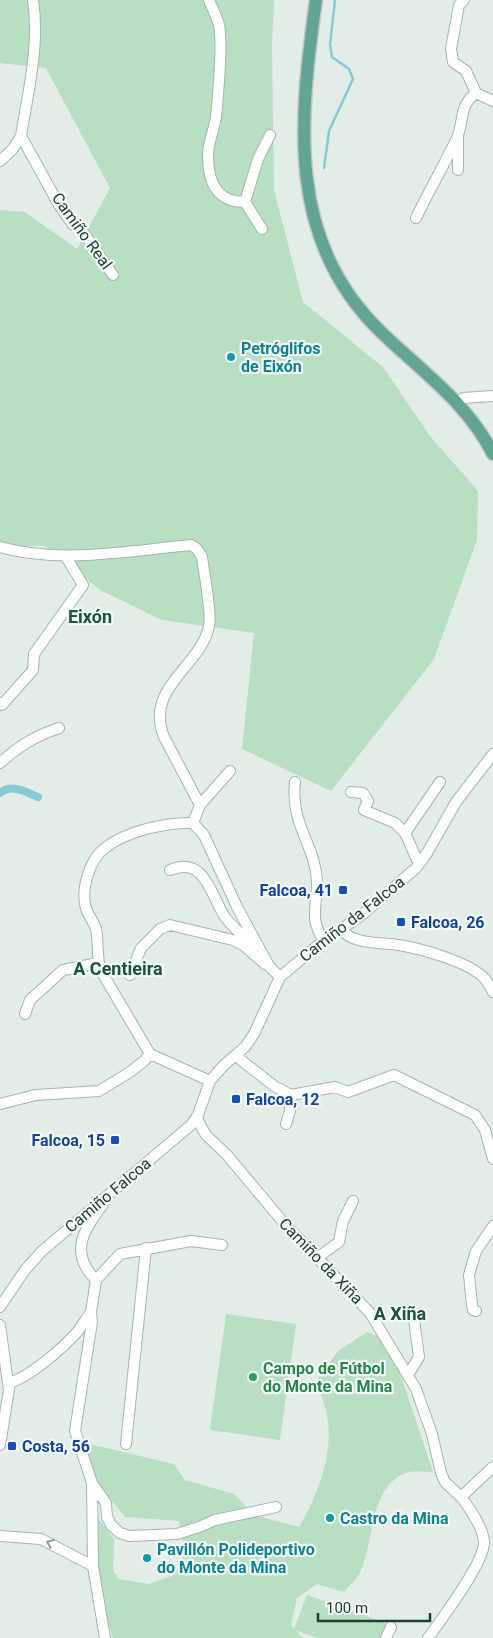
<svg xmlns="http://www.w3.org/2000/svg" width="493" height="1638" font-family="Roboto,sans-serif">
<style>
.green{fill:#b9dfc3}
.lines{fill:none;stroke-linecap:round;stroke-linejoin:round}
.stream{stroke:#86cad5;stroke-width:2.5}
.canal{stroke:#86cad5;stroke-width:8}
.minor-casing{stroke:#a4b5af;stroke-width:12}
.major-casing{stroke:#c1c9c7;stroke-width:15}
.minor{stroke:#fff;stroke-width:10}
.major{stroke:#63a594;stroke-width:12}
.oneway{stroke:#909f9a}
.culture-dot{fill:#0f9aa8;stroke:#f2f9f6;stroke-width:2}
.transit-dot{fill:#1a4fb4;stroke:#f2f9f6;stroke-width:2}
.leisure-dot{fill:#2e9e5b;stroke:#f2f9f6;stroke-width:2}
.labels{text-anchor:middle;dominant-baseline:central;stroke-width:4.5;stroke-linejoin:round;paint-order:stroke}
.street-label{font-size:16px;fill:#213f36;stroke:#f2f9f6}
.culture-label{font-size:16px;font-weight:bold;fill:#0d838f;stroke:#f2f9f6;text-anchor:start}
.transit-label{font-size:16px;font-weight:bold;fill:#164399;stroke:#f2f9f6;text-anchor:start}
.leisure-label{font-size:16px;font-weight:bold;fill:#27864d;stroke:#f2f9f6;text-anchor:start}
.neighbourhood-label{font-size:18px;font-weight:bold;fill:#1b5244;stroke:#f2f9f6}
</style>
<rect width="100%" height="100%" fill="#e2ede8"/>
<path class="green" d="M0 0H274L272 46 274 190 303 302 383 367 430 436 478 491 477 540 434 659 331 791 242 749 254 633 162 620 100 590 45 546H0V210L25 212 77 249 110 188 46 68 0 63Z
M226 1314 296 1324 280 1440 210 1430Z
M367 1332 382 1338 400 1373 433 1472C425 1472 410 1470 403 1474 368 1491 375 1544 359 1574 356 1580 349 1586 344 1592L317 1584 297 1598 291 1624 294 1629 307 1595 388 1624 383 1638H317L295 1630 303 1638H113L105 1612 97 1566 98 1518 114 1539 113 1571 119 1579 149 1584 174 1575 185 1552 179 1521 125 1517 98 1483 85 1443 174 1464 185 1480 234 1494 254 1515 299 1527C318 1495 334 1454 327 1415 325 1404 320 1392 316 1381L338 1351Z"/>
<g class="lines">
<path class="stream" d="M324 168 329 131 353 79 349 69 332 57 330 45 335 0"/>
<path class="canal" d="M0 793C12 783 25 792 38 797"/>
<g class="minor-casing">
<path id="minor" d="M209 0C212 8 217 17 219 25 223 45 218 96 216 117 214 130 208 143 208 155 208 181 216 202 245 202L258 159 270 135
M464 0 459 5 451 49 453 62 466 71 476 93
M21 136C28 92 40 45 33 0
M458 137V170
M0 161 12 150 21 136 59 205 73 225H78L113 275
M245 202 262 229
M416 218C429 191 444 165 457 138 464 122 459 105 476 93L493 101
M463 398 493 396
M0 547C62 564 127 551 191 545L197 549 202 557C204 574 212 611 209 626 201 667 144 687 164 737L200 805 193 823
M0 703 2 705 33 670 34 654 83 585 66 557
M0 763C19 746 35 736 59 728
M295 782C290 825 316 846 317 882 317 907 309 919 324 941
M351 792 363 793 368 801 364 810 395 823 405 833 419 864
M200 805 230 771
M405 833 440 782
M170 870C205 855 211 896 225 917 233 928 246 938 256 947
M341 929C352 945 382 942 399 945 422 949 465 961 482 976 487 980 490 986 493 992
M130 975 141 948 160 929 170 925 233 940 243 945 265 964
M25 1014 30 1000 63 970 98 963
M236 1056 274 1086 291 1095 335 1087 348 1092 394 1075 475 1115 485 1130 493 1159
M210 1081 150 1054 101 971C96 957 99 943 96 929 93 920 86 913 85 904 82 886 90 859 105 848 126 831 167 822 193 823L204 835 237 907 269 966 280 977
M0 1104 36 1095 99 1091 130 1072 144 1061 150 1054
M197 1119 206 1135 227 1155 283 1222 370 1313 416 1389 432 1434 441 1473 445 1482 461 1497
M286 1124 290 1111 291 1095
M317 1258 339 1242 343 1221 353 1201
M96 1280C68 1252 84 1230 104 1203
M0 1307 25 1270 42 1251 191 1125 198 1115 210 1081 223 1066 245 1047 254 1034 280 977 317 946 363 914 416 868 427 853 456 802 493 754
M476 1311 473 1310 472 1305 469 1275 476 1251 493 1226
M0 1325 9 1390 0 1445
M408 1375 419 1357 413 1312
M9 1383C30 1377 63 1348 78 1331 83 1325 86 1318 91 1312
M126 1444 146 1248
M92 1483 106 1503 107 1517 111 1525 120 1533 129 1536 177 1534 199 1527 215 1520 276 1507
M0 1536 41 1539 93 1566
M105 1638 93 1566 92 1483 75 1431 92 1322 91 1312 96 1280 120 1254 191 1241 222 1245
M386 1638 391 1627
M428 1638C441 1620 485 1562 484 1542 483 1527 470 1509 461 1497L493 1467"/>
</g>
<g class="major-casing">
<path id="major" d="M316 0C299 122 286 242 383 334 423 372 468 404 493 454"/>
</g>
<use href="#minor" class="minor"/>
<use href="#major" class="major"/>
</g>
<defs><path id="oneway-chevron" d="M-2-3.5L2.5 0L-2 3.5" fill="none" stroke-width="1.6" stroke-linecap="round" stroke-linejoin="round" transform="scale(1.25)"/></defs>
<use class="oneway" href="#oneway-chevron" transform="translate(50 1543) rotate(-156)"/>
<g class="culture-dot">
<circle cx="231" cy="357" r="5"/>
<circle cx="330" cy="1518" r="5"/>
<circle cx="147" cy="1558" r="5"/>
</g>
<g class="transit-dot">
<rect x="338" y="885" width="10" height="10" rx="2.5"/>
<rect x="396" y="917" width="10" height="10" rx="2.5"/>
<rect x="231" y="1094" width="10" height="10" rx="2.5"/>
<rect x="110" y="1135" width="10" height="10" rx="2.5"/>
<rect x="7" y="1441" width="10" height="10" rx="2.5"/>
</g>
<circle class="leisure-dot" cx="253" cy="1377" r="5"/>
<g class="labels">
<g class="street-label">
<text transform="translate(82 231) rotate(54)">Camiño Real</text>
<text transform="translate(352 919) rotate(-38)">Camiño da Falcoa</text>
<text transform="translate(108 1195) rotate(-40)">Camiño Falcoa</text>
<text transform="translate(321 1261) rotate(46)">Camiño da Xiña</text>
</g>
<g class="culture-label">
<text x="241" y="348">Petróglifos<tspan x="241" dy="18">de Eixón</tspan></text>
<text x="340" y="1518">Castro da Mina</text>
<text x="157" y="1549">Pavillón Polideportivo<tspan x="157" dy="18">do Monte da Mina</tspan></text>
</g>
<g class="transit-label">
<text x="333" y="890" text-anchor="end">Falcoa, 41</text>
<text x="411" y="922">Falcoa, 26</text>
<text x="246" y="1099">Falcoa, 12</text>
<text x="105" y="1140" text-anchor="end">Falcoa, 15</text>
<text x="22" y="1446">Costa, 56</text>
</g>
<g class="leisure-label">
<text x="263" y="1368">Campo de Fútbol<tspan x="263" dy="18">do Monte da Mina</tspan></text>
</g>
<g class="neighbourhood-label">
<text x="90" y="616">Eixón</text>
<text x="118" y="968">A Centieira</text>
<text x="400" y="1313">A Xiña</text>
</g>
</g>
<path d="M318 1613v8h112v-8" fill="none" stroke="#213f36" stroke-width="2.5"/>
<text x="326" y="1613" font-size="15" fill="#213f36" stroke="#f2f9f6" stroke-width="4" paint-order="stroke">100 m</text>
</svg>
